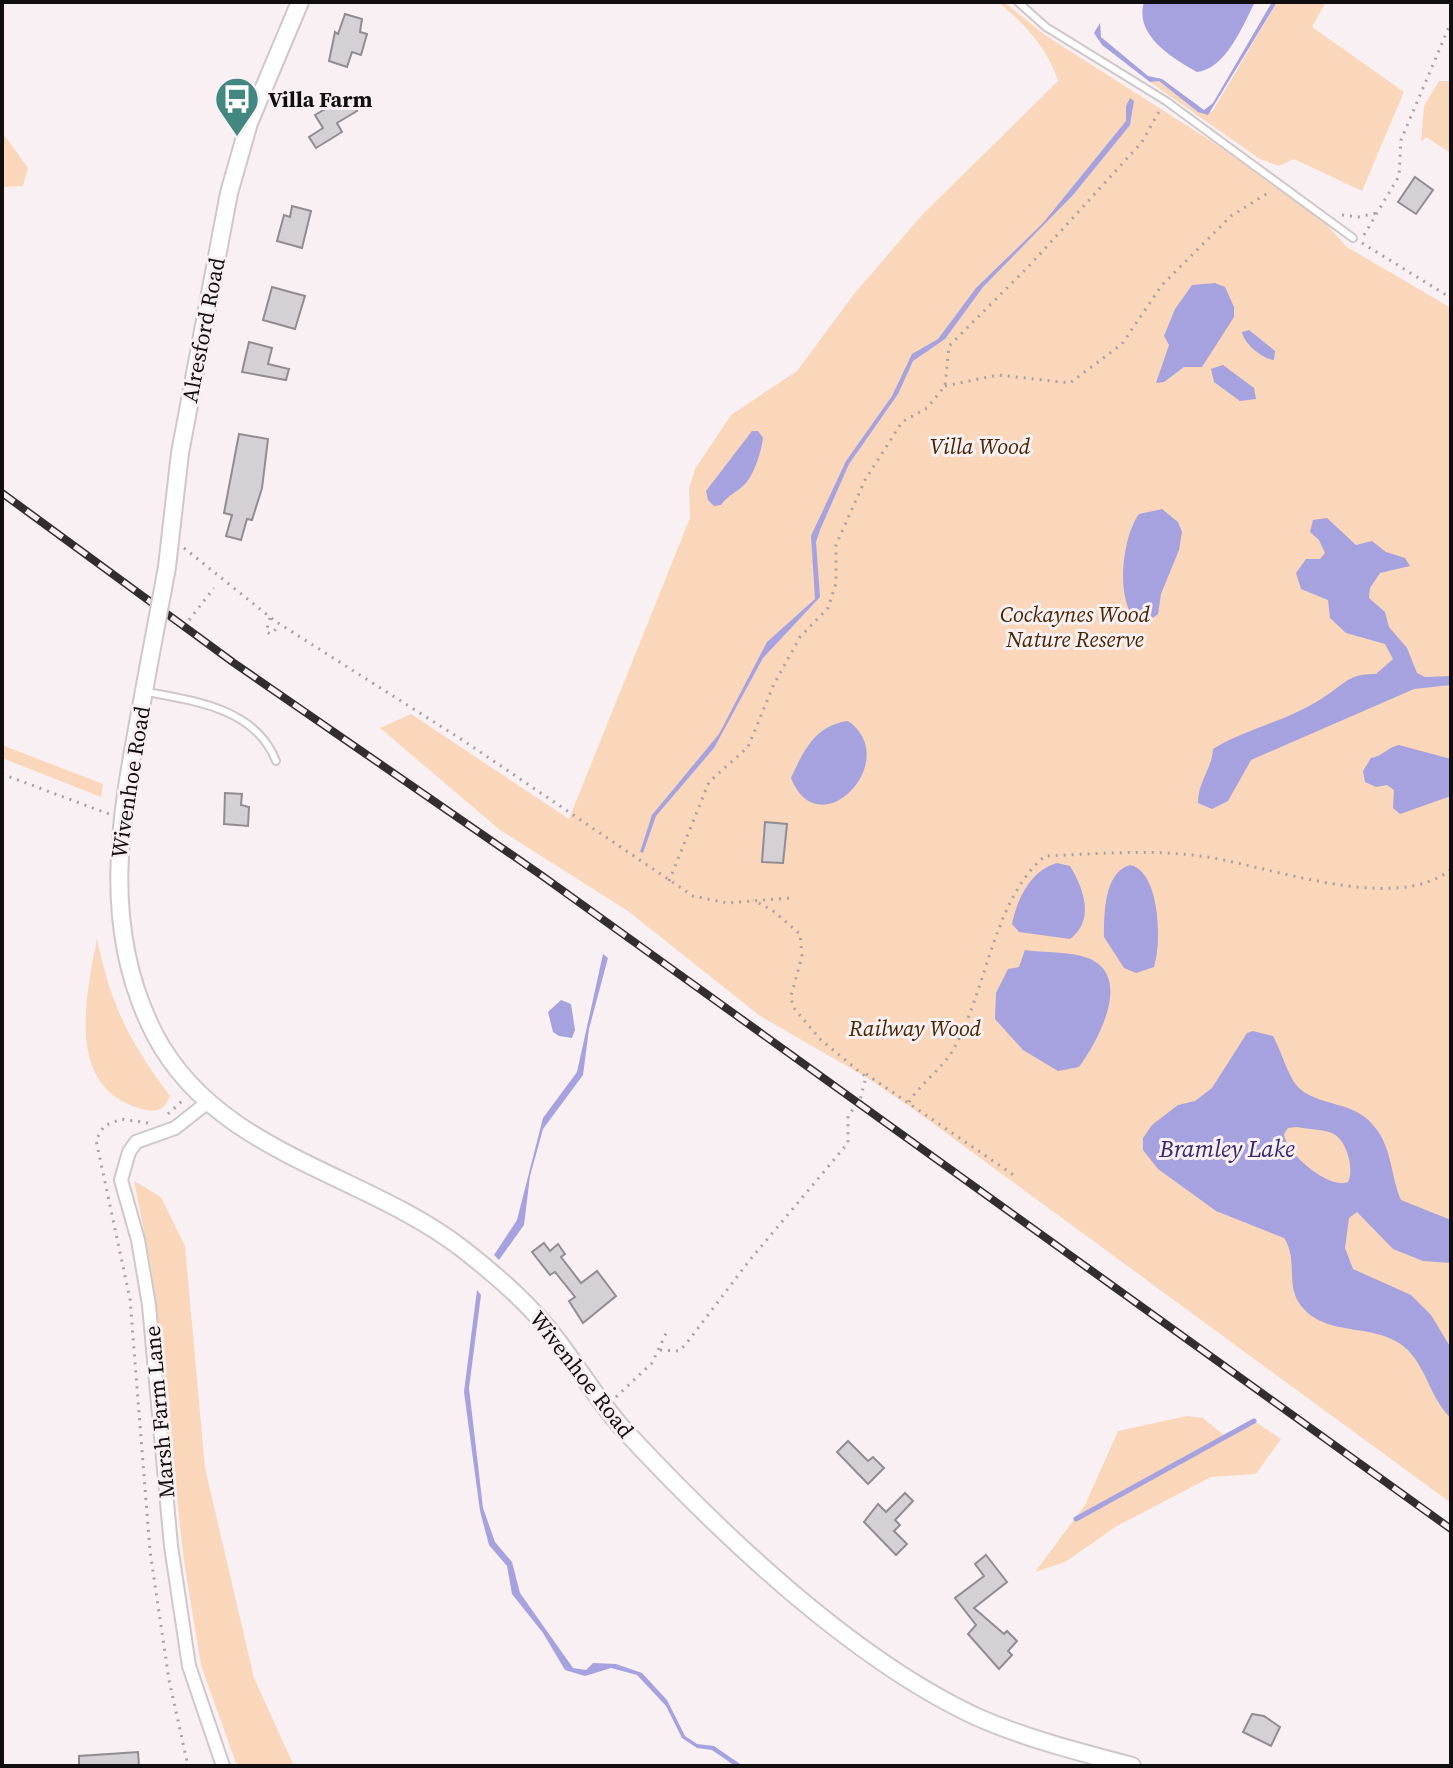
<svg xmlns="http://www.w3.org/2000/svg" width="1453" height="1768" font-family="'Source Serif 4',serif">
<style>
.green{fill:#fad7ba}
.water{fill:#a5a2df;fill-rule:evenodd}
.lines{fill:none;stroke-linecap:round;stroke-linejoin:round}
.stream{stroke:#a5a2df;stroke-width:5}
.building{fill:#d5d0d6;stroke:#918c92;stroke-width:2}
.service-casing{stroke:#cfc7ca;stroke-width:10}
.minor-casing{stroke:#cfc7ca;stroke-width:16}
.tertiary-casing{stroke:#cfc7ca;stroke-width:20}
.path{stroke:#a9a2a4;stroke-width:3;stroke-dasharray:2 6;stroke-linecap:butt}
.service{stroke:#fff;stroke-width:6}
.minor{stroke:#fff;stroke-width:12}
.tertiary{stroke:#fff;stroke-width:16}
.rail-casing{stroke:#322e2f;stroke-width:8}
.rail{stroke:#f9f0f3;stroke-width:5;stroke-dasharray:15;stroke-linecap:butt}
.tertiary-bridge-casing{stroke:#cfc7ca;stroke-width:20;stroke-linecap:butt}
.tertiary-bridge{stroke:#fff;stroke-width:16}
.labels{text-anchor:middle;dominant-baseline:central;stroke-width:6;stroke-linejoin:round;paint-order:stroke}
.poi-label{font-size:22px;font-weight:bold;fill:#110e0f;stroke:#f9f0f3;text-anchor:start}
.street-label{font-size:22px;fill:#110e0f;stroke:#f9f0f3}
.park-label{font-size:22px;font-style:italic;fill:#482600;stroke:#f9f0f3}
.water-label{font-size:24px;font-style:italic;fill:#362970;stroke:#f9f0f3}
</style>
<rect width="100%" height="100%" fill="#f9f0f3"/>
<path class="green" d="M998 2H1004L1045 35 1222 148 1323 221 1347 247 1451 308V1503L909 1106 866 1077 760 1016 628 911 500 830 380 728 411 714 569 819 690 518 689 488 695 469 731 415 797 371 854 294 922 215 1058 81C1047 47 1025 24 998 2Z
M1277 2H1326L1312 27 1404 92 1362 191 1294 159 1279 166 1260 159 1150 82 1159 81 1198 112H1212Z
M1439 81H1451V153L1426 137 1421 142 1424 106Z
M2 132 28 168 23 186 2 187Z
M2 745 103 784 101 797 2 758Z
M97 938C110 1004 130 1043 170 1096 165 1110 156 1113 142 1109 64 1088 86 998 97 938Z
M134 1181 161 1197 185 1246 205 1468 254 1678 294 1766H237L201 1665 184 1561 151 1266Z
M1187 1416 1203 1418 1226 1437 1254 1421 1281 1439 1256 1474 1211 1477 1117 1526 1065 1562 1035 1572 1085 1505 1118 1431Z"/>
<path class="water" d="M1144 2H1255C1243 25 1226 69 1197 72 1172 58 1134 35 1144 2Z
M1272 2H1277L1208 115 1198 112 1159 81 1150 82 1102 45 1094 33 1100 23 1101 37 1148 76 1162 79 1204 110 1213 103Z
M1130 98 1134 101 1130 125 1073 195 983 287 945 339 913 361 898 394 849 464 820 530 816 542 820 597 763 658 714 748 656 816 643 853 640 852 652 815 719 734 767 642 815 599 811 536 846 461 892 396 912 354 938 339 976 288 1043 223 1126 121V106Z
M1215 283 1225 287 1234 307V317L1202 367H1184L1164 382 1156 383 1169 345 1164 336 1175 309 1192 285Z
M1249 330 1275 351 1274 360C1263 359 1244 344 1242 332Z
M1223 365 1254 388 1256 399 1240 401 1214 382 1211 369Z
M752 431H758L763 438C761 452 755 472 746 483 738 492 729 494 721 505L714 506 708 500 706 491Z
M1162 509 1178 522 1182 532 1179 550 1161 594 1158 614 1146 623H1139C1114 604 1122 537 1139 514Z
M1327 518 1356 545 1372 541 1386 552 1405 558 1410 566 1380 573 1370 588 1369 598 1385 612 1389 627 1407 648 1417 673 1425 677 1451 676V685L1414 689 1251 760 1228 801 1212 809 1198 803C1198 781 1212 769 1213 749 1248 728 1287 721 1321 699 1344 685 1348 673 1376 674L1393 659 1385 644 1346 633 1330 618 1328 600 1301 589 1296 573 1306 559H1320L1325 553 1319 540 1310 532 1313 520Z
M848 721C904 760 819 849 791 778 803 752 815 725 848 721Z
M1399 745 1451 759V796L1400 814 1393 808 1394 790 1387 785 1376 787 1365 782 1363 771 1371 758C1383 756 1388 747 1399 745Z
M1057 863 1070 866C1084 889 1095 920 1070 939L1019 932 1012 924C1017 899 1031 870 1057 863Z
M1130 865C1160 871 1162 942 1154 967L1136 973 1124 968 1104 937C1104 914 1104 872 1130 865Z
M1025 950C1044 953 1069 951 1088 958 1134 976 1098 1041 1079 1067L1058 1071 1023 1050 995 1019 996 993 1008 969 1019 967Z
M603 954 608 958 589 1029 583 1075 543 1129 530 1176 524 1225 499 1260 494 1255 517 1220 543 1118 577 1072Z
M561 1000 571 1004 575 1030 572 1038 559 1036 553 1032 548 1012Z
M1253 1031 1273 1036C1281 1050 1287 1074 1297 1086 1319 1109 1355 1098 1377 1130 1392 1150 1391 1177 1401 1200L1451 1220V1263L1423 1261 1393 1249 1357 1212 1349 1218 1345 1248 1353 1269 1411 1295 1431 1315 1451 1348V1418C1428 1397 1426 1360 1399 1343 1368 1323 1322 1337 1299 1303 1286 1283 1298 1259 1284 1238L1216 1211 1158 1169 1143 1150V1138L1152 1125 1178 1105 1195 1101 1212 1088 1247 1033ZM1297 1127C1307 1129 1319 1129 1329 1132 1346 1136 1355 1168 1348 1182 1330 1190 1286 1154 1284 1134L1288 1128Z
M477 1290 481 1295 469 1388 483 1508 495 1542 512 1562 520 1593 573 1668 586 1670 593 1663 616 1664 642 1673 667 1700 685 1736 697 1744 714 1746 743 1766H735L712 1750 697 1748 682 1738 666 1706 637 1675 611 1668 585 1676 565 1670 543 1633 512 1594 507 1566 489 1545 480 1511 464 1392Z"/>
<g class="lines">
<path class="stream" d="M1076 1519 1254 1421"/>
</g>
<path class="building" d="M345 14 362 19 360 32 367 34 361 55 352 52 347 67 329 61 335 32 338 34Z
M347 96 357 111 337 123 342 132 316 148 309 137 323 128 315 115Z
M1415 177 1433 190 1416 214 1398 202Z
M292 206 311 211 302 248 277 241 284 215 290 217Z
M272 287 305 296 295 329 263 320Z
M249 342 272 348 268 364 289 369 286 380 242 372Z
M239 434 268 439 262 488 252 520 247 519 241 540 226 536 232 515 224 513Z
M225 793 242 794 241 805 249 807 248 826 224 824Z
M765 822 787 824 783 863 762 862Z
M544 1243 550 1251 558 1244 565 1254 561 1257 581 1283 597 1271 616 1296 583 1323 569 1301 575 1297 555 1272 550 1275 532 1252Z
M848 1441 868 1461 873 1457 884 1468 868 1484 837 1452Z
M905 1493 913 1501 895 1520 900 1525 894 1531 907 1544 896 1555 864 1522 878 1504 886 1512Z
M986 1555 1007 1582 974 1608 1004 1634 1007 1631 1017 1641 1008 1651 1012 1655 999 1669 968 1634 976 1625 955 1598 984 1576 975 1564Z
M1252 1714 1264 1716 1280 1727 1271 1746 1243 1732Z
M138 1752 139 1766H79V1756Z"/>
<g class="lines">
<g class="service-casing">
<path id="service" d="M1018 2 1046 27 1166 101 1353 238
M147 692C196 701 256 709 276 761"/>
</g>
<g class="minor-casing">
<path id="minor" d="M208 1102 175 1128 136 1142 129 1152 121 1180 138 1240 149 1305 171 1546 189 1666 223 1766"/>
</g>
<g class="tertiary-casing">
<path id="tertiary" d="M167 567 180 453 229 193 249 123 300 2
M148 669C126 793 93 915 155 1035 218 1155 364 1172 464 1250 498 1277 531 1305 557 1340 580 1370 600 1404 625 1431 719 1532 852 1659 977 1717 1027 1739 1080 1752 1132 1766"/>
</g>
<path class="path" d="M1342 215 1358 217 1377 213
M1364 235 1399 176 1401 140 1451 22
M1362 243 1451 298
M945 386 998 375 1070 383 1122 344 1162 285 1231 216 1271 191
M184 548 275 621 464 741 693 896 727 903 789 898
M270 618 266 631 270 634 280 626
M189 620 214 588
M2 774 109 814
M669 881 709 782 748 747 774 684 800 637 828 608 836 583V545L865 480 902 422 927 408 945 386 949 346 1029 266 1142 142 1161 108
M866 1074 1015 1176
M909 1102C921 1083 942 1069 953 1050 987 991 993 899 1045 856 1096 854 1149 849 1200 856 1265 864 1395 916 1451 869
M168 1114 183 1100
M148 1123 121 1119 104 1126 96 1140 130 1299 150 1551 169 1680 188 1766
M660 1350 679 1351 686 1344 749 1261 848 1143V1116L860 1100 866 1077 821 1040 793 1007 791 996 802 956 800 934 772 910 753 900
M616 1397 652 1363 668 1329"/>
<use href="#service" class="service"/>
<use href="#minor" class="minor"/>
<use href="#tertiary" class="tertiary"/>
<g class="rail-casing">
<path id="rail" d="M2 493 234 663 541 875 1451 1529"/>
</g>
<use href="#rail" class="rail"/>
<g class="tertiary-bridge-casing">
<path id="tertiary-bridge" d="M148 669 167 567"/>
</g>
<use href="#tertiary-bridge" class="tertiary-bridge"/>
</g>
<defs>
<g id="bus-pin" transform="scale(2.3)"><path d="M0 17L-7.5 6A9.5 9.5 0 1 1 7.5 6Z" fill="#438880" stroke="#f9f0f3"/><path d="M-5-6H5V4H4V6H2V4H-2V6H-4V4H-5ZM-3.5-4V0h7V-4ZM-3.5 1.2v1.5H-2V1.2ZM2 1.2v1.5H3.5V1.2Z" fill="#fff"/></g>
</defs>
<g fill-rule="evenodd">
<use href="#bus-pin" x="237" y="99"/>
</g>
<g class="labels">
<g class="poi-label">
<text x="268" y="99">Villa Farm</text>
</g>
<g class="street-label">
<text transform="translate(203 330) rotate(-79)">Alresford Road</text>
<text transform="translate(130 782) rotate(-81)">Wivenhoe Road</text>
<text transform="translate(582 1374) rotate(52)">Wivenhoe Road</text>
<text transform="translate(159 1412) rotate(-95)">Marsh Farm Lane</text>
</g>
<g class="park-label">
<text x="980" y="446">Villa Wood</text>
<text x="1075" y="614">Cockaynes Wood<tspan x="1075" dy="25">Nature Reserve</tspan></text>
<text x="915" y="1028">Railway Wood</text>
</g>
<g class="water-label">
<text x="1227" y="1148">Bramley Lake</text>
</g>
</g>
<rect width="1453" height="1768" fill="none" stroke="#110e0f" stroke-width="8"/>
</svg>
